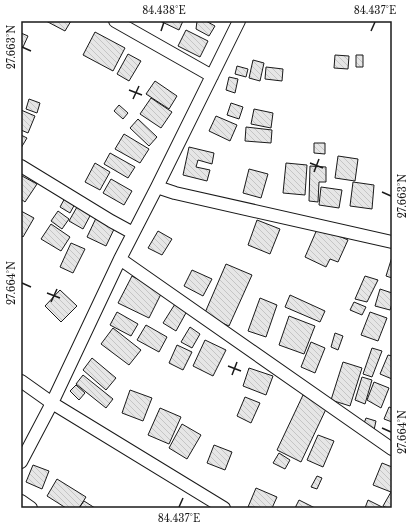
<svg xmlns="http://www.w3.org/2000/svg" width="413" height="529" font-family="'Libre Baskerville',serif">
<style>
.building{fill:url(#building-back-hatch);stroke:#1a1a1a}
.lines{fill:none;stroke-linecap:round;stroke-linejoin:round}
.minor-casing{stroke:#1a1a1a;stroke-width:14}
.minor{stroke:#fff;stroke-width:12}
.ticks{fill:none;stroke:#1a1a1a;stroke-width:1.5}
.neatline{fill:none;stroke:#1a1a1a;stroke-width:1.5}
.ticks-label{font-size:10px;text-anchor:middle;fill:#1a1a1a}
</style>
<defs>
<pattern id="building-back-hatch" width="6" height="6" patternUnits="userSpaceOnUse"><rect width="6" height="6" fill="#e6e6e6"/><path d="M-1 5l2 2M0 0l6 6M5-1l2 2" fill="none" stroke="#c5c5c5"/></pattern>
</defs>
<rect width="100%" height="100%" fill="#fff"/>
<path class="building" d="M46 21H71L65 31Z
M160 21H183L179 30Z
M197 21H206L215 26 209 36 196 29Z
M186 30 208 41 200 57 178 46Z
M95 32 125 48 113 71 83 55Z
M21 33 28 36 23 47 21 46Z
M128 54 141 61 129 81 117 74Z
M335 55 349 56 348 69 334 68Z
M356 55H363V67H356Z
M253 60 264 63 260 81 249 78Z
M237 66 248 69 246 77 235 74Z
M266 67 283 69 282 81 265 79Z
M229 77 238 79 235 93 226 90Z
M155 81 177 96 169 109 146 94Z
M151 98 172 112 161 128 140 114Z
M29 99 40 103 37 113 26 109Z
M231 103 243 107 239 119 227 115Z
M119 105 128 113 123 119 114 111Z
M254 109 273 113 271 128 251 124Z
M21 110 35 116 28 133 21 130Z
M216 116 237 125 230 141 209 131Z
M138 119 157 137 149 146 130 128Z
M246 127 272 130 271 143 245 141Z
M124 134 149 149 140 163 115 149Z
M21 135 27 138 21 148Z
M314 143H325V154L314 153Z
M189 147 214 153 212 164 198 160 196 167 210 170 207 181 183 175Z
M110 153 135 167 128 178 104 164Z
M338 156 358 159 355 181 335 178Z
M95 163 110 172 100 190 85 182Z
M286 163 307 165 305 195 283 193Z
M310 166 326 167V182H319L318 202 309 201Z
M249 169 268 174 261 198 243 193Z
M22 176 37 184 25 202 21 199V178Z
M111 179 132 191 124 205 103 193Z
M353 182 374 185 372 209 350 206Z
M321 187 342 190 339 208 319 205Z
M66 196 76 202 70 213 60 207Z
M77 207 91 214 83 229 69 221Z
M21 211 34 218 23 237 21 235Z
M58 211 69 219 62 229 51 221Z
M97 216 116 225 106 246 87 237Z
M257 220 280 229 270 254 248 245Z
M51 224 70 237 61 251 41 239Z
M318 227 348 240 338 262 330 259 326 267 305 257Z
M158 231 172 239 162 255 148 248Z
M71 243 85 249 73 273 60 267Z
M392 257V278L386 276Z
M226 264 252 275 229 326 204 315Z
M192 270 212 279 203 296 184 286Z
M132 276 162 292 149 318 118 303Z
M365 276 378 280 367 302 355 299Z
M380 289 392 293V304L390 310 375 306Z
M60 290 77 306 61 322 45 306Z
M290 295 325 311 320 322 285 307Z
M260 298 277 305 266 337 248 331Z
M354 302 366 307 362 315 350 310Z
M175 304 187 311 176 331 163 323Z
M117 312 138 324 131 336 110 325Z
M370 312 387 318 378 341 361 335Z
M289 316 315 326 304 354 279 345Z
M146 325 167 337 159 352 137 340Z
M190 327 200 334 192 348 181 342Z
M113 328 141 350 129 365 101 344Z
M335 333 343 336 338 350 331 347Z
M205 340 226 350 213 376 193 366Z
M311 342 325 348 315 373 301 367Z
M177 345 192 352 183 370 169 363Z
M372 348 382 351 372 377 363 374Z
M388 355 392 356V379L380 374Z
M92 358 116 378 106 390 83 370Z
M343 362 362 368 350 406 331 400Z
M249 368 273 376 266 395 243 386Z
M83 375 113 399 106 408 76 384Z
M362 377 372 380 365 404 355 400Z
M374 382 389 388 381 408 367 400Z
M76 385 85 393 79 400 70 391Z
M130 390 152 398 143 421 122 413Z
M303 395 327 407 301 462 277 450Z
M245 397 260 403 251 423 237 416Z
M389 407 392 408V422L384 419Z
M160 408 181 417 169 444 148 435Z
M366 418 376 421 374 430 363 426Z
M182 424 201 435 187 459 169 448Z
M318 435 334 441 323 467 307 460Z
M214 445 232 452 225 470 207 463Z
M279 453 290 460 285 469 273 463Z
M382 463 392 467V489L391 492 373 485Z
M33 465 49 471 42 489 26 482Z
M317 476 322 478 317 489 311 487Z
M57 479 86 497 79 508H66L47 496Z
M256 488 277 497 272 508 248 507Z
M391 492 392 493V507L391 508H387L383 506Z
M299 500 315 508H295Z
M368 500 384 508H365Z
M84 501 95 508H79Z"/>
<g class="lines">
<g class="minor-casing">
<path id="minor" d="M115 21 212 76
M21 166 111 221 133 233
M157 187 175 193 392 242
M120 259 392 449
M21 381 52 403 224 508
M21 462 52 403 120 259 157 187 239 21
M21 501 31 508"/>
</g>
<use href="#minor" class="minor"/>
</g>
<path class="ticks" d="M161 31 164 22M371 31 375 22M22 47 31 51M129 90 142 95M133 99 139 86M310 163 323 168M314 172 319 159M382 192 391 196M22 283 31 287M47 293 60 298M51 302 57 289M228 366 241 371M232 375 237 362M382 428 391 432M179 507 183 498"/>
<rect width="413" height="529" fill="none" stroke="#ffffff" stroke-width="44"/>
<rect x="22" y="22" width="369" height="485" class="neatline"/>
<g class="ticks-label">
<text x="164" y="14">84.438°E</text>
<text x="375" y="14">84.437°E</text>
<text transform="translate(11 47) rotate(-90)" y="4">27.663°N</text>
<text transform="translate(402 196) rotate(-90)" y="4">27.663°N</text>
<text transform="translate(11 283) rotate(-90)" y="4">27.664°N</text>
<text transform="translate(402 432) rotate(-90)" y="4">27.664°N</text>
<text x="179" y="522">84.437°E</text>
</g>
</svg>
